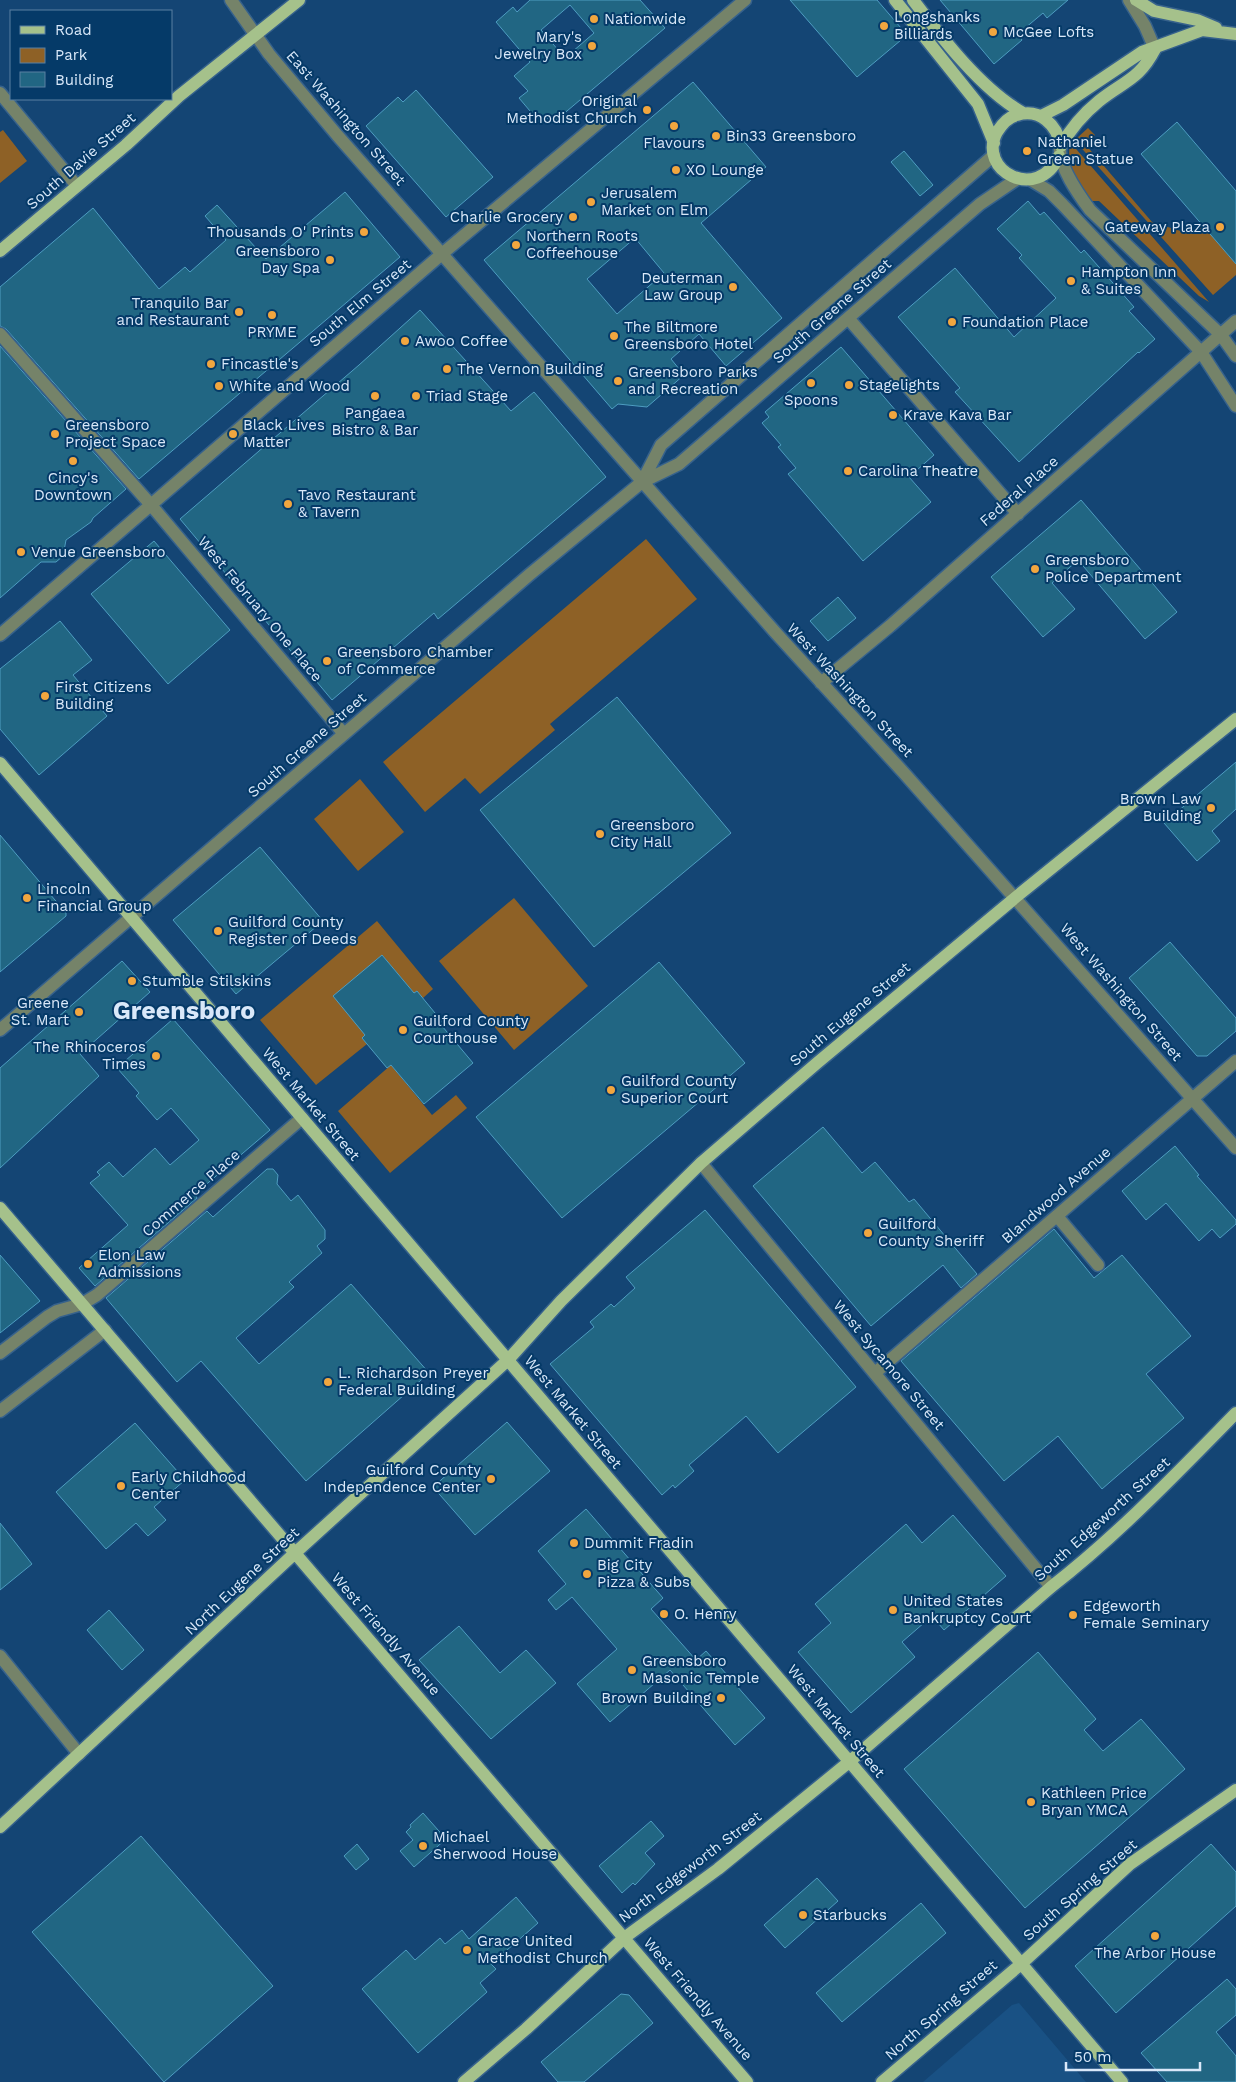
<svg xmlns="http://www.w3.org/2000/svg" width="1236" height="2082" font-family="'Work Sans',sans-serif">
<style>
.built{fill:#195184}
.green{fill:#8e6126}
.building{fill:#216683;stroke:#4e9dc1;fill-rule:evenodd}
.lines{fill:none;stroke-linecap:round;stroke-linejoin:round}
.minor-casing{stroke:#37628c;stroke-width:15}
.major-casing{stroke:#37628c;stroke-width:15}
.minor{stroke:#758369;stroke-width:12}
.major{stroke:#a5c18b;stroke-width:12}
.poi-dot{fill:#f1a63f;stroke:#053a68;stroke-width:2}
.labels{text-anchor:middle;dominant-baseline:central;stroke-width:4;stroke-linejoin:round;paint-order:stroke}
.poi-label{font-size:15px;fill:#d9e8f9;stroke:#053a68;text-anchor:start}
.street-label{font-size:15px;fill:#d9e8f9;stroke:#053a68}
.town-label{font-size:25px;font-weight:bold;fill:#d9e8f9;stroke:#053a68}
</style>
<rect width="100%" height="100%" fill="#144574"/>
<path class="built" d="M1019 2003 1086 2082H923L1012 2005Z"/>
<path class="green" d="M1088 128 1095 135 1085 144 1152 222 1190 234 1202 224 1236 264V275L1213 295 1076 142 1077 138Z
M3 130 27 161 0 183V132Z
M1070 142 1209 302 1199 296 1099 201H1090C1077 178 1066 169 1070 142Z
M646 539 697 599 550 724 555 730 480 794 465 778 425 812 383 762Z
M360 779 404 832 358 871 314 819Z
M514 898 588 986 514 1050 439 961Z
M377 921 433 989 423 998 414 993 382 955 365 1035 362 1038 367 1044 316 1085 260 1020Z
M391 1065 432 1115 456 1095 467 1108 390 1173 338 1111Z"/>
<path class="building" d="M530 0H640L665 28 554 122 549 117 541 124 519 98 528 91 514 76 530 62 496 22 513 7 517 12ZM570 5 594 33 565 58 541 30Z
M790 0H877L907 35 857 77Z
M940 0H1068L1047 18 1043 13 1018 34 1022 40 994 64Z
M693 82 766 167 701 223 782 318 726 366 699 334 671 359 684 375 647 407 618 404 612 409 484 260ZM635 238 664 273 617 314 587 279Z
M416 90 493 177 446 217 366 126 398 97 403 102Z
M1177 122 1236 191V264L1141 154Z
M904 151 933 185 920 196 891 162Z
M345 192 400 257 139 479 6 329 0 326V287L93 208 159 289 185 267 190 272 226 240 205 216 217 205 266 259Z
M1028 201 1040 215 1044 212 1081 253 1084 250 1134 307 1129 311 1155 339 1139 353 1138 352 1019 462 955 392 960 388 898 317 955 268 1014 337 1056 298 1019 258 1022 255 997 229Z
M420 310 511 411 534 392 606 477 438 619 434 613 332 700 180 519 359 365Z
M0 346 126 489 93 518 91 522 66 540 63 556 56 562H41L0 598Z
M841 347 934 455 909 477 931 502 863 561 788 474 796 468 778 447 781 445 762 423 769 417 765 412Z
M1081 500 1177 612 1145 639 1078 560 1052 583 1075 609 1043 637 991 577Z
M154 541 230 630 168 684 91 594Z
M838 597 856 618 828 641 810 621Z
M60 621 92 660 73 675 107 716 39 775 0 729V669Z
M617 697 731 833 594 947 480 810Z
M1236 762V809L1212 831 1220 841 1197 861 1164 823Z
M0 835 66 913V916L0 972Z
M260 847 323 921 236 994 173 920Z
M1170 942 1236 1018V1031L1207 1056H1197L1129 978Z
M382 955 414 993 417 991 444 1024 442 1026 473 1063 424 1104 391 1065 387 1068 362 1038 365 1035 333 996Z
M122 961 150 992 80 1054 99 1076 0 1168V1068Z
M659 962 745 1063 562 1218 476 1117Z
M173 1019 270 1130 195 1194 197 1198 95 1286 79 1268 128 1225 90 1183 100 1175 97 1172 109 1162 123 1177 155 1148 170 1165 199 1140 171 1108 157 1120 136 1096 139 1093 117 1068Z
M823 1127 862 1173 875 1162 909 1202 914 1199 977 1274 961 1288 943 1265 871 1326 753 1186Z
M1175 1146 1199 1175 1197 1176 1236 1220V1224L1220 1238 1212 1229 1199 1241 1166 1203 1146 1220 1122 1191Z
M267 1169H273L278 1175 277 1184 291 1201 298 1195 325 1230V1239L317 1246 322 1253 289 1282 294 1287 236 1338 259 1364 351 1284 429 1373 306 1481 201 1361 177 1382 106 1298 207 1211 213 1217Z
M705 1210 856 1387 778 1453 746 1416 689 1465 694 1471 675 1488 673 1485 662 1495 550 1364 594 1327 590 1322 611 1304 614 1307 635 1288 626 1277Z
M1054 1229 1094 1278 1122 1255 1191 1336 1146 1374 1184 1418 1102 1489 1058 1436 1004 1481 901 1361Z
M0 1255 40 1301 0 1333Z
M507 1422 550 1471 475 1535 433 1487Z
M135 1423 185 1480 154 1507 166 1520 148 1536 136 1523 106 1549 56 1492Z
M586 1509 663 1598 651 1609 696 1660 706 1651 765 1718 735 1745 670 1670 610 1722 577 1684 617 1649 572 1597 556 1610 548 1600 566 1584 538 1551Z
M953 1515 1006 1576 944 1630 932 1616 902 1642 915 1657 851 1713 798 1652 831 1623 815 1604 906 1524 922 1543Z
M0 1523 32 1564 0 1590Z
M109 1610 144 1650 122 1670 87 1630Z
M459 1626 500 1673 526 1650 556 1683 491 1739 419 1660Z
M1038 1652 1096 1719 1084 1730 1103 1751 1141 1719 1185 1769 1025 1908 904 1769Z
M423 1813 446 1839 414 1867 400 1851 413 1840 406 1832 411 1827 410 1825Z
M651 1821 664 1836 645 1853 655 1864 635 1885 633 1883 622 1893 599 1866Z
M141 1836 273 1986 164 2082 32 1932Z
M357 1844 369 1859 356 1870 344 1856Z
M1211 1844 1236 1872V1906L1116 2013 1075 1966Z
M817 1878 838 1901 785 1948 764 1925Z
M516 1897 538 1923 491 1964 496 1969 480 1983 487 1992 418 2053 362 1989 406 1950 415 1960 440 1938 445 1944 462 1930 469 1939Z
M921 1903 946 1933 842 2022 816 1993Z
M1227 1979 1236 1989V2015L1216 2032 1236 2056V2082H1167L1141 2053Z
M621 1994 629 1995 653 2023 584 2082H558L541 2062Z"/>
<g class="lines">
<g class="minor-casing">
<path id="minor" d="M231 0 269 54 337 135 775 632 904 773 1236 1148
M1129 0 1145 26 1155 49
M0 93 77 186
M1060 147C1058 166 1079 195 1090 210L1221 335 1236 356
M1031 180 1049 191 1063 205 1201 352 1236 406
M848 318 1018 514
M0 334 151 505 344 734
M642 482 661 445 994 155
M0 635 443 253 745 0
M821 683 890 626 1236 321
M0 1030 529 575 642 482 679 464 980 204 1017 179
M701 1163 1051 1587
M1057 1216 1098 1265
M0 1353 47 1317 57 1311 82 1304 97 1295 302 1118
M875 1373 1236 1061
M0 1411 105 1330
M0 1656 79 1754"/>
</g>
<g class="major-casing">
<path id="major" d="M895 0 978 104 994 143
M913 0C942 38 981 89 1023 113
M1136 0 1154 11 1197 20 1216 28
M1041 116 1063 105 1142 52 1202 30 1236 34
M1061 146C1071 128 1083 114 1099 101 1124 81 1139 80 1155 49
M1059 156C1038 203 976 171 997 132 1002 124 1008 117 1017 115 1040 108 1057 125 1061 146
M0 251 126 145 179 96 299 0
M0 763 1122 2082
M0 1208 747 2082
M0 1827 295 1553 508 1360 561 1301 701 1163 817 1063 1016 897 1236 719
M464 2082 526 2029 624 1938 718 1869 849 1762 1051 1587C1118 1535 1177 1473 1236 1413
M882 2082 1021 1964 1130 1864 1236 1790"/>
</g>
<use href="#minor" class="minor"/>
<use href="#major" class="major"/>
</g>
<g class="poi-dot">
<circle cx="594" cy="19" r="5"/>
<circle cx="884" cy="26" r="5"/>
<circle cx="993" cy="32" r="5"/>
<circle cx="592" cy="46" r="5"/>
<circle cx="647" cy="110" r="5"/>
<circle cx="674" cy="126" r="5"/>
<circle cx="716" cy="136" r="5"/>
<circle cx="1027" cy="151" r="5"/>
<circle cx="676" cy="170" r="5"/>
<circle cx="591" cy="202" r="5"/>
<circle cx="573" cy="217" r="5"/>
<circle cx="1220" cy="227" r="5"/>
<circle cx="364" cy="232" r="5"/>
<circle cx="516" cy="245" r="5"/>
<circle cx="330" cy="260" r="5"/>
<circle cx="1071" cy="281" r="5"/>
<circle cx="733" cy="287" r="5"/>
<circle cx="239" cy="312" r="5"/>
<circle cx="272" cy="315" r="5"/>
<circle cx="952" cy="322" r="5"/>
<circle cx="614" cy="336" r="5"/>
<circle cx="405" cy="341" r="5"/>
<circle cx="211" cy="364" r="5"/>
<circle cx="447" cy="369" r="5"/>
<circle cx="618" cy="381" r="5"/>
<circle cx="811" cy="383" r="5"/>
<circle cx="849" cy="385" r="5"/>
<circle cx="219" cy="386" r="5"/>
<circle cx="375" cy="396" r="5"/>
<circle cx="416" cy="396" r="5"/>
<circle cx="893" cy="415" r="5"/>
<circle cx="55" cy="434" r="5"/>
<circle cx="233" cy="434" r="5"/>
<circle cx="73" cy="461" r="5"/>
<circle cx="848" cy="471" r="5"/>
<circle cx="288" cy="504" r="5"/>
<circle cx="21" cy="552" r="5"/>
<circle cx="1035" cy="569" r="5"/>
<circle cx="327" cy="661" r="5"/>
<circle cx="45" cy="696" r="5"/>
<circle cx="1211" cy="808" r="5"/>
<circle cx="600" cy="834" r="5"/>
<circle cx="27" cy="898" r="5"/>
<circle cx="218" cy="931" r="5"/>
<circle cx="132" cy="981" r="5"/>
<circle cx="79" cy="1012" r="5"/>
<circle cx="403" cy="1030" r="5"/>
<circle cx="156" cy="1056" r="5"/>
<circle cx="611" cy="1090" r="5"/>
<circle cx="868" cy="1233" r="5"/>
<circle cx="88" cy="1264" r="5"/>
<circle cx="328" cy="1382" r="5"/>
<circle cx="491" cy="1479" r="5"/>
<circle cx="121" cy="1486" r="5"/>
<circle cx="574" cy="1543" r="5"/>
<circle cx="587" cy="1574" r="5"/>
<circle cx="893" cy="1610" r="5"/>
<circle cx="664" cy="1614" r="5"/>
<circle cx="1073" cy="1615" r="5"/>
<circle cx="632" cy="1670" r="5"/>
<circle cx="721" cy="1698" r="5"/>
<circle cx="1031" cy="1802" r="5"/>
<circle cx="423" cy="1846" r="5"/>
<circle cx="803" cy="1915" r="5"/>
<circle cx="1155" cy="1936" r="5"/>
<circle cx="467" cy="1950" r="5"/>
</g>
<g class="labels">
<g class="poi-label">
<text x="894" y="17">Longshanks<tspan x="894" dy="17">Billiards</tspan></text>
<text x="604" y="19">Nationwide</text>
<text x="1003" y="32">McGee Lofts</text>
<text x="582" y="37" text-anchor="end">Mary's<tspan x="582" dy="17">Jewelry Box</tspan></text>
<text x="637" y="101" text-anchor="end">Original<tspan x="637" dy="17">Methodist Church</tspan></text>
<text x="726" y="136">Bin33 Greensboro</text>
<text x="1037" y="142">Nathaniel<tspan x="1037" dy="17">Green Statue</tspan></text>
<text x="674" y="143" text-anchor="middle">Flavours</text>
<text x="686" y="170">XO Lounge</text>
<text x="601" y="193">Jerusalem<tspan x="601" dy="17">Market on Elm</tspan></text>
<text x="563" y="217" text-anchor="end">Charlie Grocery</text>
<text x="1210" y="227" text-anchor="end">Gateway Plaza</text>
<text x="354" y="232" text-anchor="end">Thousands O' Prints</text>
<text x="526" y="236">Northern Roots<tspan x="526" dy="17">Coffeehouse</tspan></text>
<text x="320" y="251" text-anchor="end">Greensboro<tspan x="320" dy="17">Day Spa</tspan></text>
<text x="1081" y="272">Hampton Inn<tspan x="1081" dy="17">&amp; Suites</tspan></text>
<text x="723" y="278" text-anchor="end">Deuterman<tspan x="723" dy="17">Law Group</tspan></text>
<text x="229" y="303" text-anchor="end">Tranquilo Bar<tspan x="229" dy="17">and Restaurant</tspan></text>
<text x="962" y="322">Foundation Place</text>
<text x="624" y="327">The Biltmore<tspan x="624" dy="17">Greensboro Hotel</tspan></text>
<text x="272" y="332" text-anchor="middle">PRYME</text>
<text x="415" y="341">Awoo Coffee</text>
<text x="221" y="364">Fincastle's</text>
<text x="457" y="369">The Vernon Building</text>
<text x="628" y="372">Greensboro Parks<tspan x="628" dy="17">and Recreation</tspan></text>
<text x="859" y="385">Stagelights</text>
<text x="229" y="386">White and Wood</text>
<text x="426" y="396">Triad Stage</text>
<text x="811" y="400" text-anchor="middle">Spoons</text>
<text x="375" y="413" text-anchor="middle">Pangaea<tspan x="375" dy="17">Bistro &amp; Bar</tspan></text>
<text x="903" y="415">Krave Kava Bar</text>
<text x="65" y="425">Greensboro<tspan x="65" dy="17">Project Space</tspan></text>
<text x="243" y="425">Black Lives<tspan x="243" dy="17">Matter</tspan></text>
<text x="858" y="471">Carolina Theatre</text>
<text x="73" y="478" text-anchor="middle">Cincy's<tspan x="73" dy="17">Downtown</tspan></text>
<text x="298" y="495">Tavo Restaurant<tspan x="298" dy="17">&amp; Tavern</tspan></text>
<text x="31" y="552">Venue Greensboro</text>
<text x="1045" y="560">Greensboro<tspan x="1045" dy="17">Police Department</tspan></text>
<text x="337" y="652">Greensboro Chamber<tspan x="337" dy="17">of Commerce</tspan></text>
<text x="55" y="687">First Citizens<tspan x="55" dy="17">Building</tspan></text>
<text x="1201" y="799" text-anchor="end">Brown Law<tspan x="1201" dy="17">Building</tspan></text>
<text x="610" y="825">Greensboro<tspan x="610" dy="17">City Hall</tspan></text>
<text x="37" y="889">Lincoln<tspan x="37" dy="17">Financial Group</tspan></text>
<text x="228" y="922">Guilford County<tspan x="228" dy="17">Register of Deeds</tspan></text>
<text x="142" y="981">Stumble Stilskins</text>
<text x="69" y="1003" text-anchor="end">Greene<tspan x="69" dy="17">St. Mart</tspan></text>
<text x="413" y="1021">Guilford County<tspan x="413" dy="17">Courthouse</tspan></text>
<text x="146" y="1047" text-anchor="end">The Rhinoceros<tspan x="146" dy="17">Times</tspan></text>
<text x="621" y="1081">Guilford County<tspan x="621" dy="17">Superior Court</tspan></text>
<text x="878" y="1224">Guilford<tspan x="878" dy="17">County Sheriff</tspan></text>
<text x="98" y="1255">Elon Law<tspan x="98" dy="17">Admissions</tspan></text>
<text x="338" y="1373">L. Richardson Preyer<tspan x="338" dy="17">Federal Building</tspan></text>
<text x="481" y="1470" text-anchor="end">Guilford County<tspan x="481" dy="17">Independence Center</tspan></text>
<text x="131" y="1477">Early Childhood<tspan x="131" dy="17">Center</tspan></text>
<text x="584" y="1543">Dummit Fradin</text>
<text x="597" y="1565">Big City<tspan x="597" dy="17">Pizza &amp; Subs</tspan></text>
<text x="903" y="1601">United States<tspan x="903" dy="17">Bankruptcy Court</tspan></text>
<text x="1083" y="1606">Edgeworth<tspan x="1083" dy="17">Female Seminary</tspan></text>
<text x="674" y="1614">O. Henry</text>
<text x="642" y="1661">Greensboro<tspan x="642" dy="17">Masonic Temple</tspan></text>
<text x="711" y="1698" text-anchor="end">Brown Building</text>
<text x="1041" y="1793">Kathleen Price<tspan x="1041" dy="17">Bryan YMCA</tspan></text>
<text x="433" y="1837">Michael<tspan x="433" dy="17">Sherwood House</tspan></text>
<text x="813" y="1915">Starbucks</text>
<text x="477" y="1941">Grace United<tspan x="477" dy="17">Methodist Church</tspan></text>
<text x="1155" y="1953" text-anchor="middle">The Arbor House</text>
</g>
<g class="street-label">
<text transform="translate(346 118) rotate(49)">East Washington Street</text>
<text transform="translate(81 161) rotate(-41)">South Davie Street</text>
<text transform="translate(360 303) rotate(-40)">South Elm Street</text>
<text transform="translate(832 311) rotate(-41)">South Greene Street</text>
<text transform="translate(1019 491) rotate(-41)">Federal Place</text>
<text transform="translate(260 609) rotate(50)">West February One Place</text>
<text transform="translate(850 690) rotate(47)">West Washington Street</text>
<text transform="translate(307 745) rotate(-41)">South Greene Street</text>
<text transform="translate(1121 992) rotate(49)">West Washington Street</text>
<text transform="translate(850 1014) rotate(-40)">South Eugene Street</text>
<text transform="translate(311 1104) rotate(50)">West Market Street</text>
<text transform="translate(191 1193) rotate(-41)">Commerce Place</text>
<text transform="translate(1056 1195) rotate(-41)">Blandwood Avenue</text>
<text transform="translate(889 1365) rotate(50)">West Sycamore Street</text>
<text transform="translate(573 1412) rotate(50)">West Market Street</text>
<text transform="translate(1102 1519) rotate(-42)">South Edgeworth Street</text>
<text transform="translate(242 1581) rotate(-43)">North Eugene Street</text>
<text transform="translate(386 1634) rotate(49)">West Friendly Avenue</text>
<text transform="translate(836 1721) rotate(50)">West Market Street</text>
<text transform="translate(690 1867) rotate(-37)">North Edgeworth Street</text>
<text transform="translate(1080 1890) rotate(-41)">South Spring Street</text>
<text transform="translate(698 1999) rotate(49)">West Friendly Avenue</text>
<text transform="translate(941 2010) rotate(-41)">North Spring Street</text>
</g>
<g class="town-label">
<text x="184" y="1010">Greensboro</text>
</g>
</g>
<rect x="10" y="10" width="162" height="90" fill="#053a68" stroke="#5a80a2"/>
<rect x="20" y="26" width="25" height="8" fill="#a5c18b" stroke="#5a80a2"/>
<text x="55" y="35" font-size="15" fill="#d9e8f9">Road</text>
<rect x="20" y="48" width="25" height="15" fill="#8e6126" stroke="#5a80a2"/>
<text x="55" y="60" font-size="15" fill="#d9e8f9">Park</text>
<rect x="20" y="72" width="25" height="15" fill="#216683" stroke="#5a80a2"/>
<text x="55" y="85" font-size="15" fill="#d9e8f9">Building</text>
<path d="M1066 2062v8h134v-8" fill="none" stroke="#d9e8f9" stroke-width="2.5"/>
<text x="1074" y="2062" font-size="15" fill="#d9e8f9" stroke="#053a68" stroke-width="4" paint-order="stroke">50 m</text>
</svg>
